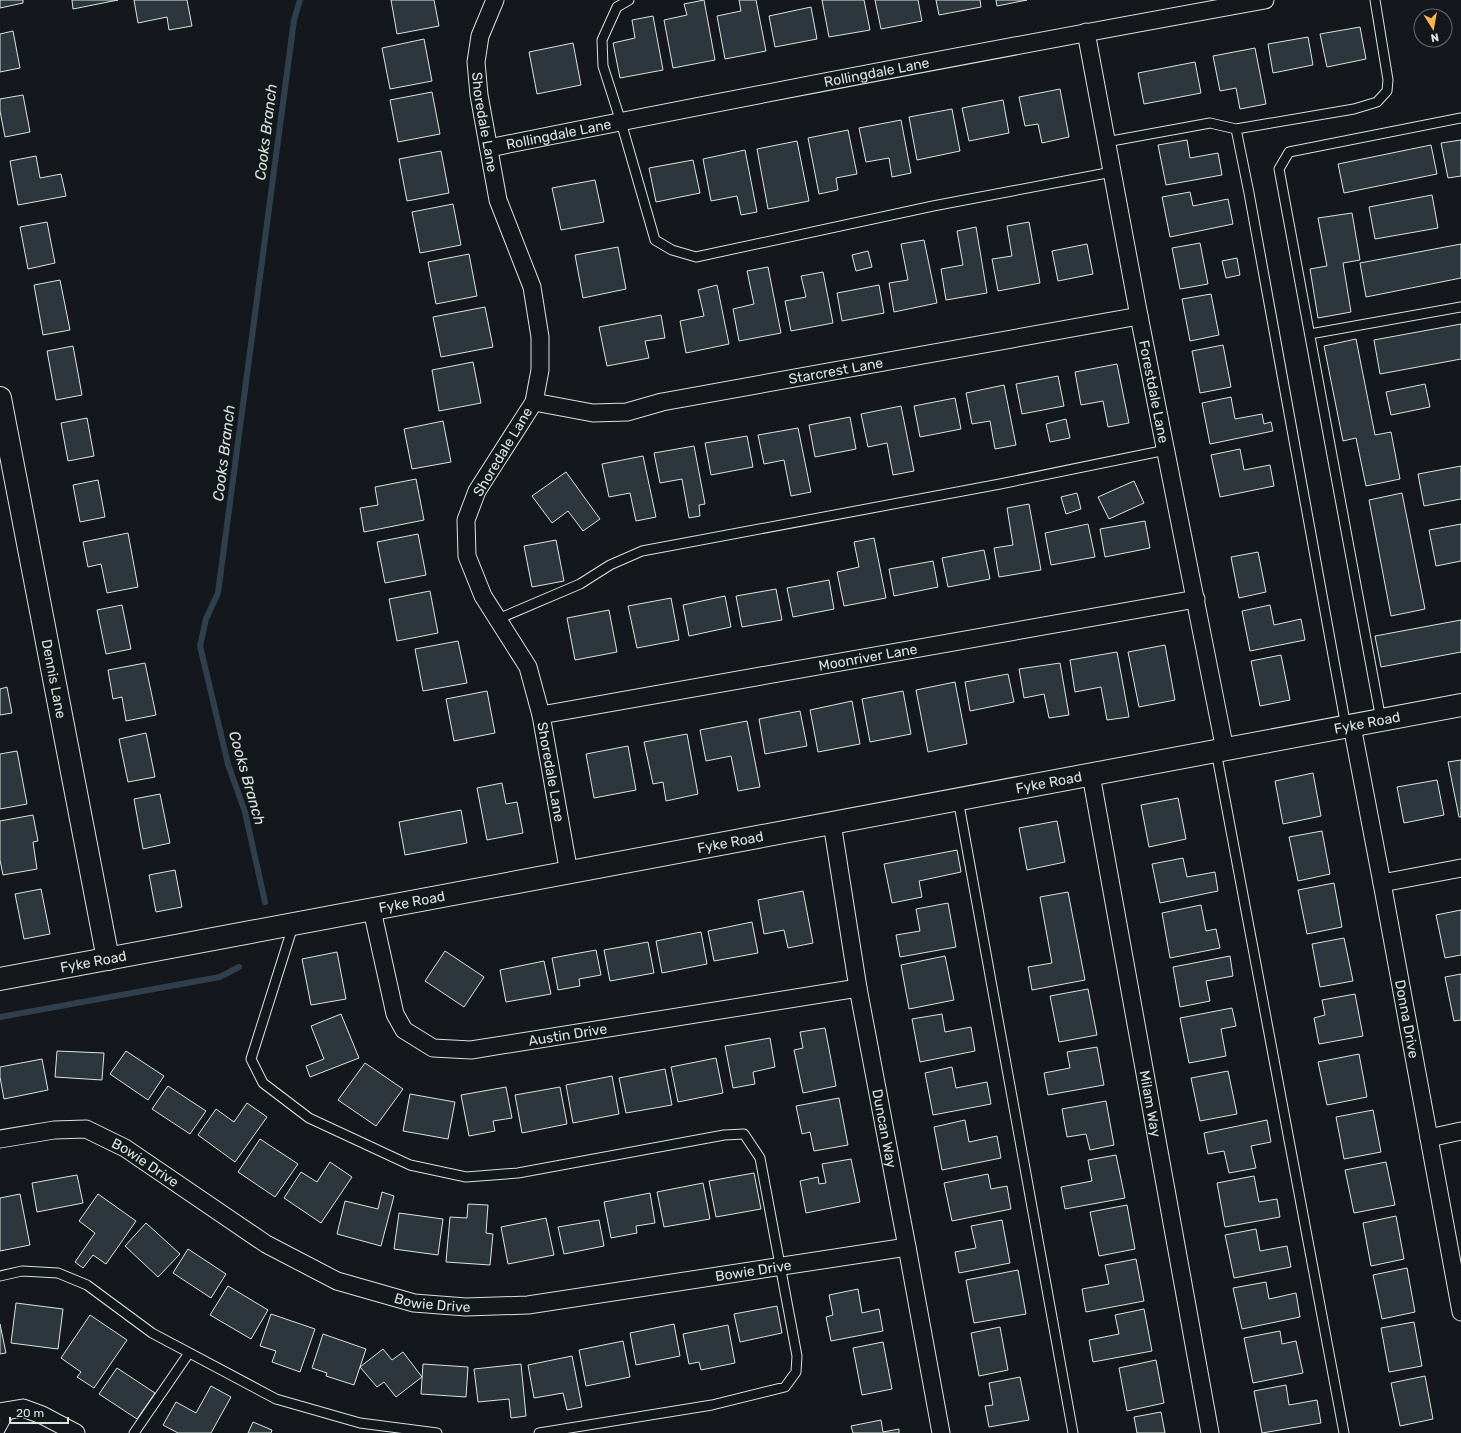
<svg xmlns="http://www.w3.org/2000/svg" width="1461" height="1433" font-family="Rubik,sans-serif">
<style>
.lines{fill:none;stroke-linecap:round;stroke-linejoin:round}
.stream{stroke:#2f3f4d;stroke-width:6}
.building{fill:#2c363c;stroke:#d8e6dc}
.service-casing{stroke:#d8e6dc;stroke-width:11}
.minor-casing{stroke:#d8e6dc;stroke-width:19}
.tertiary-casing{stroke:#d8e6dc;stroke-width:24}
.service{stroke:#14181c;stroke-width:9}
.minor{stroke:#14181c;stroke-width:17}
.tertiary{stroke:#14181c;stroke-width:22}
.labels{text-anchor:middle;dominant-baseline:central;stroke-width:3;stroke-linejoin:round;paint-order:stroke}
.street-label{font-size:14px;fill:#d8e6dc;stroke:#14181c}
.water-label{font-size:15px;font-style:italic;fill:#d8e6dc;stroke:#14181c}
</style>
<rect width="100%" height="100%" fill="#14181c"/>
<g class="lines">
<path class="stream" d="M265 902 245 812 228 764 200 646 206 619 218 593 294 20 300 0
M0 1017 220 977 239 967"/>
</g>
<path class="building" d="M0 0H23V3L0 8Z
M72 0H118L73 9Z
M134 0H187L192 26 169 30 167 17 138 23Z
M391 0H434L439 26 397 34Z
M704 0 715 60 673 68 664 20 687 15 684 4Z
M739 0H756L766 51 725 59 717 16 741 11Z
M822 0H864L870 30 829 37Z
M875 0H918L922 21 881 29Z
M936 0H980L981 7 939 15Z
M996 0H1027L997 6Z
M811 7 817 39 775 47 769 16Z
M653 16 663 70 620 78 613 43 635 38 632 20Z
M1360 27 1366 59 1327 67 1320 34Z
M13 31 20 68 0 72V34Z
M1308 37 1313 65 1273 73 1268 44Z
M424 39 432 81 390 89 382 48Z
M573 43 581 85 537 94 529 52Z
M1255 48 1266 104 1240 109 1236 88 1220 91 1213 56Z
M1195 62 1201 93 1144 104 1138 73Z
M1060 89 1069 137 1042 143 1038 124 1025 126 1019 97Z
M432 92 440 134 398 142 390 100Z
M23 95 30 132 5 137 0 111V99Z
M1003 100 1009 133 969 141 962 108Z
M952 109 960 151 917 160 909 117Z
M901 120 911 173 892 177 889 158 866 162 859 128Z
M848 130 857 174 836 178 838 190 819 194 808 138Z
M1187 140 1190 158 1218 153 1222 175 1166 185 1158 145Z
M1461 140V176L1448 178 1441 143Z
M797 141 809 201 768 209 757 149Z
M1431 145 1437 174 1344 193 1338 164Z
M745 150 757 212 741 215 737 196 711 201 703 159Z
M441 151 449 193 407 201 399 159Z
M36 156 40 178 61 174 66 196 18 205 10 161Z
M693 160 700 193 656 202 649 168Z
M595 180 604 222 561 230 552 188Z
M1190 192 1193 206 1228 199 1233 224 1170 237 1162 197Z
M1432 195 1438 228 1375 239 1369 207Z
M453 204 461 245 420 253 412 212Z
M1352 213 1360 260 1343 263 1351 312 1318 318 1310 269 1327 266 1318 218Z
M47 222 55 263 28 269 20 227Z
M1029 222 1040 283 998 291 992 259 1012 256 1007 226Z
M976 227 987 293 946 300 941 269 963 265 957 231Z
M924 240 937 303 894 312 889 283 908 280 901 244Z
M1200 243 1208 284 1180 289 1172 248Z
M1087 244 1093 274 1058 281 1052 251Z
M1461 244V278L1366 297 1360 263Z
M618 247 626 289 583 298 575 255Z
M868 251 872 267 856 271 852 255Z
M469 254 477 296 436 304 428 262Z
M1237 258 1240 275 1226 278 1222 261Z
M768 267 781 333 739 341 733 309 754 304 747 271Z
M823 272 833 323 791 331 785 301 806 297 801 276Z
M60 280 70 330 43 335 34 285Z
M717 285 729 344 686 353 680 321 704 316 698 290Z
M879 285 884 313 842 321 837 293Z
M1211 294 1219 335 1190 341 1182 299Z
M485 307 493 347 441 357 433 317Z
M661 315 665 338 645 341 649 358 607 366 599 327Z
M1461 324V359L1380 374 1374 340Z
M1356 339 1375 435 1391 432 1400 479 1366 486 1356 438 1343 441 1324 346Z
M1223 345 1231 387 1200 393 1192 351Z
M73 346 82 395 56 400 47 351Z
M473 362 481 403 439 411 432 370Z
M1117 364 1129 423 1108 427 1103 401 1081 405 1075 372Z
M1058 376 1064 406 1022 414 1016 384Z
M1425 384 1430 407 1391 415 1386 392Z
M1004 385 1016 445 995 449 990 421 972 424 966 393Z
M1231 397 1235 419 1262 414 1264 424 1271 422 1273 431 1210 444 1202 403Z
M955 398 961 429 920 437 914 406Z
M901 406 914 471 893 475 887 443 868 447 861 414Z
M850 417 856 449 815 457 809 425Z
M87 418 94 456 68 461 61 423Z
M1066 419 1070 438 1050 442 1046 424Z
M443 421 451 462 412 469 404 429Z
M798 428 811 492 791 496 784 460 764 464 758 435Z
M747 436 753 467 711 475 705 443Z
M694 446 705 504 699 505 700 516 689 518 682 479 660 483 654 453Z
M1240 449 1244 470 1270 465 1274 486 1220 497 1211 455Z
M643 456 656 517 636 521 630 493 609 497 602 464Z
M1461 466V499L1424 506 1418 474Z
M566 472 600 519 583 531 568 511 552 523 532 496Z
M416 479 424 520 364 532 360 508 378 505 375 487Z
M98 480 105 517 80 522 73 485Z
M1134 481 1144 503 1109 519 1098 497Z
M1077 493 1081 509 1066 514 1061 497Z
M1402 493 1425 609 1391 616 1369 500Z
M1029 504 1041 570 999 577 994 548 1013 545 1007 508Z
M1145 521 1150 548 1105 557 1100 529Z
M1088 524 1095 557 1051 565 1045 533Z
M1461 524V561L1436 566 1429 530Z
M128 533 138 587 107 593 101 564 88 567 83 542Z
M418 534 426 575 385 583 377 542Z
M874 538 886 598 844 606 837 572 859 567 854 542Z
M556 540 564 581 532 587 524 546Z
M984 550 990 579 948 587 942 558Z
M1258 552 1266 592 1239 598 1231 557Z
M933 561 938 587 894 596 889 569Z
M829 580 834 609 793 617 787 588Z
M776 589 782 620 742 627 736 596Z
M430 591 438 633 397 641 389 599Z
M725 596 731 627 689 636 683 605Z
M671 598 679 640 637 648 628 606Z
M122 605 131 649 106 654 97 610Z
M1270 605 1274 625 1301 619 1305 640 1250 651 1242 611Z
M609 610 617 652 575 660 567 618Z
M1461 620V652L1381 667 1375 636Z
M458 641 467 683 423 691 415 649Z
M1165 645 1175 700 1139 707 1128 652Z
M1117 652 1129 717 1107 720 1101 687 1075 692 1070 660Z
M1281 655 1290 700 1260 706 1251 661Z
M145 663 156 715 126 721 122 697 113 699 108 670Z
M1060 663 1069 715 1049 718 1044 694 1024 698 1019 669Z
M1008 674 1014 702 970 711 965 682Z
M955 682 967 744 928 752 916 690Z
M7 687 12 713 0 715V689Z
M487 691 495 733 454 741 446 699Z
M903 691 911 734 870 742 862 699Z
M852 701 860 744 818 752 810 710Z
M800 711 807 746 765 754 759 719Z
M747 721 760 787 738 791 731 756 706 761 700 730Z
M146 733 155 777 128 782 119 739Z
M687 734 698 794 666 801 663 782 653 784 644 742Z
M628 746 636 790 594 798 586 754Z
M17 751 27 804 0 809V754Z
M1461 760V817H1459L1448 762Z
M1313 773 1321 816 1283 824 1275 781Z
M1437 780 1444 815 1404 823 1397 787Z
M502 783 506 804 517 802 523 833 487 840 477 788Z
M160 794 170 843 143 849 134 799Z
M1178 798 1186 839 1149 847 1141 805Z
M461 810 467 843 405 855 399 822Z
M33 815 38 841 33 842 37 869 3 875 0 860V821Z
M1057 821 1065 862 1027 870 1019 828Z
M1322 831 1330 874 1298 881 1289 837Z
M957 850 961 872 919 881 922 897 892 903 884 864Z
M1183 858 1187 877 1215 872 1218 891 1160 903 1152 864Z
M175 870 182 907 156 912 149 875Z
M1334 883 1342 927 1307 934 1298 890Z
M41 889 50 934 24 939 15 894Z
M803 891 813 943 788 948 784 930 764 934 758 900Z
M1068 892 1085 980 1032 990 1028 967 1052 963 1040 897Z
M948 903 956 947 900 957 896 935 920 931 916 909Z
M1201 905 1206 931 1216 929 1220 948 1170 958 1162 913Z
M1461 910V955L1445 958 1436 915Z
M752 922 758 953 714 961 708 931Z
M701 932 707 964 662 973 656 941Z
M1344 938 1353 981 1320 987 1312 944Z
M648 942 654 973 610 981 604 950Z
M596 950 601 975 579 979 580 986 558 990 552 958Z
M445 951 484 977 464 1007 425 981Z
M337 952 346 999 311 1005 302 959Z
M945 956 954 1000 909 1009 901 965Z
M1230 956 1233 976 1206 981 1210 1001 1180 1007 1173 967Z
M544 961 551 994 506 1002 500 970Z
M1461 974V1020L1454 1021 1445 977Z
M1088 989 1097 1035 1059 1042 1050 996Z
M1355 994 1363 1036 1319 1044 1314 1018 1325 1015 1322 1000Z
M1232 1008 1236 1026 1221 1029 1226 1056 1189 1063 1180 1018Z
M341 1014 359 1058 310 1077 306 1066 324 1059 311 1026Z
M942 1014 945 1032 971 1027 975 1051 920 1062 912 1019Z
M825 1028 836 1086 803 1093 794 1050 803 1048 800 1032Z
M770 1038 775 1067 753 1072 755 1084 733 1088 725 1046Z
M1097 1047 1104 1085 1048 1095 1044 1073 1070 1068 1067 1052Z
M57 1051 104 1053 102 1080 55 1077Z
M126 1051 164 1076 148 1100 110 1074Z
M1359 1054 1367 1097 1327 1105 1318 1062Z
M716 1058 723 1093 678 1102 671 1067Z
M42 1059 48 1090 4 1099 0 1077V1067Z
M365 1063 403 1089 376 1126 338 1100Z
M952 1067 956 1088 987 1082 991 1104 933 1115 925 1073Z
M665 1069 672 1105 626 1113 619 1078Z
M1228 1071 1237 1114 1200 1121 1191 1078Z
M612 1076 619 1114 573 1123 566 1085Z
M168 1086 206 1111 190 1134 152 1109Z
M506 1087 512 1118 493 1121 495 1131 469 1136 461 1095Z
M560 1087 567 1124 522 1133 515 1095Z
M410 1094 455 1102 448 1139 403 1131Z
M839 1098 848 1145 814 1151 810 1132 802 1134 796 1106Z
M1106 1101 1114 1145 1090 1150 1086 1134 1067 1137 1062 1109Z
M247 1103 267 1117 235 1162 198 1135 216 1109 234 1122Z
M1373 1110 1381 1152 1344 1159 1336 1117Z
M965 1120 969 1142 997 1136 1001 1158 942 1170 934 1127Z
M1267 1120 1271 1142 1251 1146 1256 1168 1229 1173 1224 1151 1208 1154 1204 1133Z
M260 1139 298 1164 275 1197 238 1172Z
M1116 1155 1125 1198 1065 1209 1061 1187 1092 1181 1088 1160Z
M851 1159 860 1202 806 1213 800 1181 818 1177 819 1184 826 1183 822 1164Z
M330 1162 352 1177 321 1223 284 1198 301 1172 317 1182Z
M1386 1162 1395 1205 1354 1213 1345 1170Z
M754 1173 761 1209 716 1217 709 1181Z
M988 1174 991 1189 1007 1186 1011 1209 952 1221 944 1183Z
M77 1175 83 1203 37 1212 32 1183Z
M1254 1176 1259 1202 1277 1199 1280 1217 1225 1227 1217 1183Z
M703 1183 710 1219 664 1227 657 1192Z
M382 1192 394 1196 381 1246 337 1234 345 1201 378 1209Z
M650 1193 655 1223 636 1226 637 1233 611 1238 604 1202Z
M20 1194 30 1245 0 1251V1198Z
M98 1194 136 1221 106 1264 93 1255 83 1268 75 1262 95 1233 79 1221Z
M468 1204 488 1205 486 1233 493 1234 490 1265 446 1262 450 1217 467 1218Z
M1127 1205 1135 1249 1099 1256 1090 1212Z
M399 1213 443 1219 438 1255 394 1249Z
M1396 1216 1404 1259 1371 1266 1363 1223Z
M546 1218 554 1255 508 1264 501 1227Z
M599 1220 604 1246 564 1254 558 1227Z
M1002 1220 1010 1263 959 1273 955 1252 976 1248 971 1226Z
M146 1223 180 1254 158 1277 125 1246Z
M1256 1229 1260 1251 1287 1246 1291 1267 1234 1278 1225 1235Z
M188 1249 226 1274 211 1298 173 1273Z
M1136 1259 1144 1301 1086 1312 1082 1289 1109 1284 1105 1265Z
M1407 1268 1415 1312 1382 1319 1373 1275Z
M1018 1270 1026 1314 974 1323 966 1280Z
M1266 1282 1269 1299 1296 1293 1300 1317 1242 1329 1233 1288Z
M228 1286 268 1310 251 1339 210 1315Z
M858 1289 862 1313 879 1309 883 1331 831 1341 826 1317 833 1315 829 1295Z
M16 1303 63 1309 58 1349 11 1343Z
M777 1306 782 1333 740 1342 734 1314Z
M1144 1309 1152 1351 1093 1362 1089 1340 1119 1334 1115 1315Z
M271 1314 315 1329 300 1372 272 1362 276 1351 260 1346Z
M90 1315 127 1340 94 1388 77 1377 81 1372 61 1358Z
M1414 1322 1422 1366 1389 1372 1381 1328Z
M0 1324 6 1353 0 1354Z
M674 1324 680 1356 636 1365 630 1333Z
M728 1325 735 1363 701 1370 699 1362 689 1364 683 1334Z
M1000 1327 1008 1370 979 1376 971 1333Z
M1280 1331 1282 1344 1296 1341 1303 1373 1253 1383 1244 1338Z
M323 1334 366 1349 354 1385 326 1376 327 1373 312 1368Z
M623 1341 630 1377 586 1386 579 1350Z
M883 1342 892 1389 862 1395 853 1348Z
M383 1349 392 1360 403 1352 422 1377 396 1397 384 1382 377 1387 360 1367Z
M572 1356 582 1407 567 1410 563 1393 534 1398 528 1365Z
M1156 1360 1164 1403 1127 1411 1119 1368Z
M423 1364 468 1367 466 1397 421 1394Z
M521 1364 526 1416 511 1418 509 1399 478 1402 474 1369Z
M117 1368 155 1393 137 1419 99 1394Z
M1425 1376 1433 1419 1400 1426 1391 1383Z
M1020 1377 1029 1420 989 1427 985 1406 993 1405 989 1383Z
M1286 1385 1289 1405 1317 1400 1321 1423 1262 1433 1254 1391Z
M211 1386 231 1397 211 1433H178L163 1425 176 1402 196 1413Z
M1161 1412 1165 1433H1137L1134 1417Z
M881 1420 883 1432 899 1429V1433H853L851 1426Z
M253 1422 272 1430 271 1433H248Z"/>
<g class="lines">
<g class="service-casing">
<path id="service" d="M629 0 617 7 602 40 603 66 621 122 655 240 672 250 696 257 933 206 1112 172
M1236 129 1249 193 1346 727
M1106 142 1210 123 1236 129 1242 128 1354 109 1377 102 1387 91 1388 80 1375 0
M1310 334 1461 307
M498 619 580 584 610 565 642 551 1000 484 1166 450
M1381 720 1279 169 1289 152 1461 118
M1216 751 1344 1433
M958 799 1073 1433
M293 926 251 1059 263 1083 309 1118 410 1165 466 1177 518 1173 724 1135 744 1134 760 1158 797 1356 796 1372 785 1387 712 1405 539 1433
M0 1276 22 1271 58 1273 87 1285 152 1333 276 1399 360 1423 437 1433
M0 1430 11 1410
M134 1433 189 1353"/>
</g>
<g class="minor-casing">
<g id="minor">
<path id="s1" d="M495 0 480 36 476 62 479 95 498 200 532 287 540 337V370L534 402 477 491 466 520 467 556 483 596 528 667 541 715 569 873"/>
<path id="s2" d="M1086 32 1139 316 1225 750"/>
<path id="s3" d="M489 148C747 96 1006 47 1265 0"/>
<path id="s4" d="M534 402 593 413 627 412 662 402 1139 316"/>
<path id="s5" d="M541 715 1196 599"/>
<path id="s6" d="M1352 726 1382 883 1461 1312"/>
<path id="s7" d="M1091 775 1210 1433"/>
<path id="s8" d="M832 823 858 988 907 1247 941 1433"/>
<path d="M1382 883 1461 868"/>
<path id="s9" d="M372 910 395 1014 404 1030 433 1048 471 1050 858 988"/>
<path d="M1429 1138 1461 1131"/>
<path id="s10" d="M0 1139 54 1130 86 1129 125 1148 266 1244 337 1281 414 1303 466 1307 528 1305 907 1247"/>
<path d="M0 1412 23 1408 42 1415 76 1433"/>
</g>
</g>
<g class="tertiary-casing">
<g id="tertiary">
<path id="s11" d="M0 398 108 959"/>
<path id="s12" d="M0 979 1461 705"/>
</g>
</g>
<use href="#service" class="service"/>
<use href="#minor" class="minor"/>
<use href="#tertiary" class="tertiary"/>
</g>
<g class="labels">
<g class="street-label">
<text stroke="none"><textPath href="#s3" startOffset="395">Rollingdale Lane</textPath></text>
<text stroke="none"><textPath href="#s1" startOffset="126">Shoredale Lane</textPath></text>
<text stroke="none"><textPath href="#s3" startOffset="71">Rollingdale Lane</textPath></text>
<text stroke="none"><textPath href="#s4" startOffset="307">Starcrest Lane</textPath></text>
<text stroke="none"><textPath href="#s2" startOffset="366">Forestdale Lane</textPath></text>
<text transform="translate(503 452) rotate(-59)">Shoredale Lane</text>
<text stroke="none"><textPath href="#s5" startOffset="332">Moonriver Lane</textPath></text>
<text stroke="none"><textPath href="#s11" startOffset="286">Dennis Lane</textPath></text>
<text stroke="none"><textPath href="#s12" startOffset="1391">Fyke Road</textPath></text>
<text stroke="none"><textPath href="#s1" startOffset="822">Shoredale Lane</textPath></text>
<text stroke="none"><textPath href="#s12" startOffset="1067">Fyke Road</textPath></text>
<text stroke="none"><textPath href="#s12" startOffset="743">Fyke Road</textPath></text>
<text stroke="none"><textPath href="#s12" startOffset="419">Fyke Road</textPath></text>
<text stroke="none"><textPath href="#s12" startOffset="95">Fyke Road</textPath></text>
<text stroke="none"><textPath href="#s6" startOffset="298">Donna Drive</textPath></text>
<text stroke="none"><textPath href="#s9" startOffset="295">Austin Drive</textPath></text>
<text stroke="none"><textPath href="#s7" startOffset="334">Milam Way</textPath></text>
<text stroke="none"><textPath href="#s8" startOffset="310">Duncan Way</textPath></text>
<text stroke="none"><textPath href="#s10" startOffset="155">Bowie Drive</textPath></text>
<text stroke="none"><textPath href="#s10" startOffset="803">Bowie Drive</textPath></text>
<text stroke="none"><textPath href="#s10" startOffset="479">Bowie Drive</textPath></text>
</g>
<g class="water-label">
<text transform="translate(266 132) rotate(-83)">Cooks Branch</text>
<text transform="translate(224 453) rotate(-83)">Cooks Branch</text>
<text transform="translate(247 778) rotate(74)">Cooks Branch</text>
</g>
</g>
<g transform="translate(1433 28) rotate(169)"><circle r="19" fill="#14181c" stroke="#626a69"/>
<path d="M0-3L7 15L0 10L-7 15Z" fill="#ffb74d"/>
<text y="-6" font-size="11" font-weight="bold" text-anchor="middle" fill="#d8e6dc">N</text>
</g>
<path d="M10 1417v6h58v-6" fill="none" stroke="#d8e6dc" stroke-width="2"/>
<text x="16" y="1417" font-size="12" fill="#d8e6dc" stroke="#14181c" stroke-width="3" paint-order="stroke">20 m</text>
</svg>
